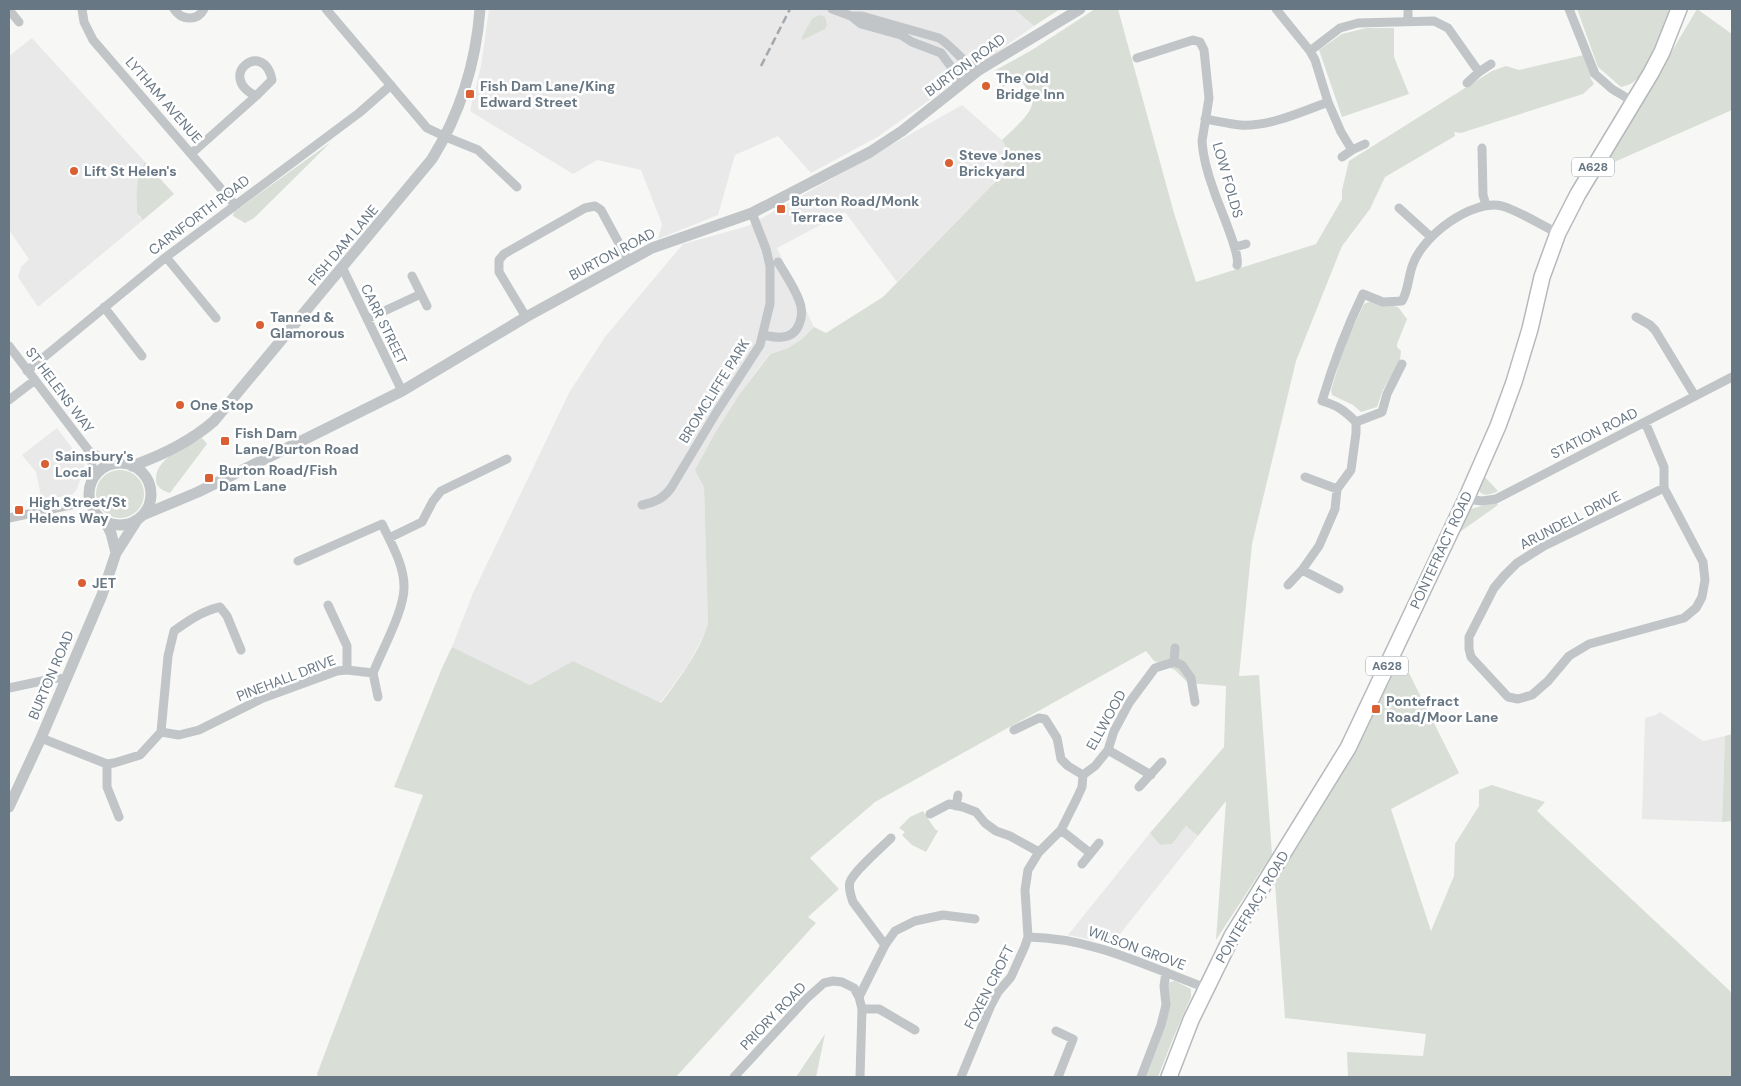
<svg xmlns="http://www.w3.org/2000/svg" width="1741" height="1086" font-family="'DM Sans',sans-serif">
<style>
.built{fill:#e8e9e8}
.green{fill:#d9ded6}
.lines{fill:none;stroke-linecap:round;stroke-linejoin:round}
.trunk-casing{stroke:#b6b9bc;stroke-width:18}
.minor{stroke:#c1c5c8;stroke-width:9}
.tertiary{stroke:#c1c5c8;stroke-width:11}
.trunk{stroke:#fff;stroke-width:15}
.rail{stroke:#a2a8ad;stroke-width:2.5;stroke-dasharray:8 4;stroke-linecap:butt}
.poi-dot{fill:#da5f32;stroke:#fff;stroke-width:2}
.labels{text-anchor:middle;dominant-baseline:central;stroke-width:5;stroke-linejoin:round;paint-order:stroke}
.shield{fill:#fff;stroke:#95a0a9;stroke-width:1}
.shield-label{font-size:12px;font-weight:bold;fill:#687784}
.street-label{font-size:14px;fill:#687784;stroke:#fff}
.poi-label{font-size:14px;font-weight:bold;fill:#687784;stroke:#fff;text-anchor:start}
</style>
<rect width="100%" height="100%" fill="#f7f8f5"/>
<path class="built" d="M489 9H1014L1034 26 879 136 811 173 778 136 735 155 718 215 658 239 662 224 641 170 597 160 573 174 470 111 481 66Z
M32 38 145 162 141 167 137 198 139 217 143 220 38 307 18 277 21 267 29 259 9 230V56Z
M962 105 1002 140 1008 149 1001 176 897 282 845 212 777 248 814 327 802 339 788 348 769 354 739 395 718 428 704 487 708 624 705 633 688 665 660 703 573 661 530 685 452 647 473 593 569 393 605 337 683 244 748 226Z
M57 428 84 464V469L77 489 73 494 42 501 36 472 22 455Z
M1660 712 1703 741 1725 736 1722 822 1642 819 1645 718 1656 715Z
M1186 826 1198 836 1112 944 1068 935 1150 833 1160 845 1172 844Z"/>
<path class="green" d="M1014 9H1060L1034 26Z
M1095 9H1118L1174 213 1196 282 1316 244 1342 199V190L1349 161 1492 71 1506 66 1519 70 1584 55 1594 75 1590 77 1594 84 1583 94 1461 133 1454 132 1455 136 1385 177 1370 209 1342 246 1296 361 1252 544 1239 676 1259 675 1272 854 1216 940 1226 801 1198 836 1186 826 1172 844 1160 845 1150 833 1224 747 1226 686 1188 683 1175 670 1154 661 1146 651 875 802 810 858 839 889 808 917 816 923 676 1077H318L317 1074 423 795 394 787 442 668 452 647 530 685 573 661 661 703C679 679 699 653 708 624L704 487 695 470 718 428 739 395 770 354 788 348 802 339 814 327 826 333 883 297 1001 176 1008 150 1002 140C1011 131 1036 111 1032 99 1030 91 1023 84 1019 78L1003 87 994 71 1032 50Z
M1577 9H1669C1665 26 1648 74 1632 83 1629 85 1624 86 1621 87L1598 67Z
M1697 9 1732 34V110L1603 167Z
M819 15 825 17 827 25 825 29 802 40V37L812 19Z
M1366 28H1394V57L1409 94 1342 117 1319 50 1342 34Z
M331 142 254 218 245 223 233 216 234 212Z
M145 162 174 194 143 220 137 213C137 197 135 175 145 162Z
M1371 301 1398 307 1407 319 1397 344V347L1401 351 1400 361 1383 390 1377 407 1361 412 1353 405 1332 395 1331 390 1346 342 1364 304Z
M202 438 207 444 170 493C162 490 155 487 156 478 157 457 186 447 202 438Z
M96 494a24 24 0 1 1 48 0a24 24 0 1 1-48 0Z
M1483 475 1498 491C1492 495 1478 498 1479 487 1479 483 1482 478 1483 475Z
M1496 502 1498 505 1457 534 1467 510Z
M1401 657 1459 773 1391 809 1431 931 1454 876 1455 844 1479 806V790L1492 785 1545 802 1537 811 1730 991 1732 997V1077H1348L1347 1052 1423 1056 1426 1034 1285 1018 1275 884 1365 732Z
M1732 734V821L1722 822 1725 736Z
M923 811 935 829 938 831 926 852 912 845 902 835 905 832 899 828 910 817Z
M1175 981 1191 989V997L1172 1041 1158 1077H1145L1168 985 1170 982Z
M825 1034 816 1077H796Z"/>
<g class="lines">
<g class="trunk-casing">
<path id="trunk" d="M1169 1077 1191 1020 1232 936 1348 748 1466 499 1498 426 1514 382 1530 329 1542 277 1558 233 1578 194 1651 73 1662 52 1679 9"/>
</g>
<path class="minor" d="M82 9 84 22 93 40 235 205
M174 9C181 20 197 22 204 9
M326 9 427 128 446 137 478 150 517 187
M832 9 851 16H862L939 38C954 47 962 63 979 70
M1276 9 1310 51 1315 60 1328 102 1341 132 1352 150
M1569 9 1595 74 1612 89 1627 98
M10 11 19 22
M851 16 861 24 901 35 912 42 941 53 952 68 958 86
M1408 21V9
M1310 51 1340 28 1358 23 1434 21 1448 28 1479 72
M1137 58 1193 40 1200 42 1204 50 1209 98 1202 141C1203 157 1208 175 1214 191 1218 204 1241 255 1237 265
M1467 83 1479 72 1491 64
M1205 119C1217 121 1229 124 1240 125 1268 127 1302 112 1328 102
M1482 148 1483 195 1486 205
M192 153 256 96 272 80C264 38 215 76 256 96
M1342 157 1352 150 1365 144
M1399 208 1431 237
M1235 247 1246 244
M166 257 216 318
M343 269 402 391
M412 276 427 306
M104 307 142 356
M526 317 499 272V260L504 254 585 208 595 206 601 210 628 260
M1636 317 1650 325 1655 330 1695 396
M367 319 421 294
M763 335C769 336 776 338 782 337 800 336 805 314 799 300 794 287 785 274 778 262
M9 346 89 451 113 464
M27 371 166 257 359 113 391 85
M9 400 35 380
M1356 422 1382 412 1387 394 1402 364
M1645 422 1664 467V488L1544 546 1517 563 1504 576 1494 588 1469 637V649L1471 657 1508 697 1518 699 1532 695 1548 681 1569 656 1589 644 1684 618 1696 608 1702 597 1705 580 1703 562 1664 488
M89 451 92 464 93 479
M1305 477 1337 489
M1466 499 1482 501 1496 499 1732 377
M642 505C655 502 663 499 671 488L716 413 760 345 770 304V266L766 249 752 213
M9 518 90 501
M389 538 422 522 433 501 441 491 507 459
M1302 570 1339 589
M1288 585 1302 570 1319 546 1335 509 1337 489 1351 470 1356 433V422C1345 411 1337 405 1322 401 1333 364 1346 329 1363 294L1383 302 1402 301C1409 289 1408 276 1413 264 1423 236 1471 199 1502 206 1517 210 1543 226 1558 233
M328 605 347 646V670
M1174 662 1175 648
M373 673 378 697
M9 688 56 678 66 679
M1014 730 1039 718 1045 719 1057 738 1061 759 1068 766 1083 775
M161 732 179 735 199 730 263 698 337 671 347 670 373 673C382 650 405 609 404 586 404 565 391 543 382 524L298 561
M41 738 107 764 114 763 140 755 161 732 168 656 174 631C188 621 202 611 220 607L227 616 241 650
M1108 750 1151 775
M107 764V787L119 817
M1139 787 1162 762
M956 806 958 795
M930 814 949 804 963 807 976 812 985 823 996 831 1010 836 1039 852
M1061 830 1090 853
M1082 864 1099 843
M1028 937C1093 938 1146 966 1206 988
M885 945 853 902C851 896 848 888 850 882 853 872 882 847 891 838
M862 1009H879L915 1030
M1056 1031 1073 1039 1058 1077
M734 1077 806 999 824 983 833 981 842 982 854 988 859 997
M860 1077 862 1009 859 997 885 945 895 931 915 921 943 915 975 919
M961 1077 991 1005 998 992 1011 977 1025 946 1028 937 1025 890 1028 870 1039 852 1061 830 1077 798 1082 787 1083 775 1095 766 1108 750 1114 731 1129 703 1155 668 1174 662 1182 665 1191 678 1195 702
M1141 1077 1161 1025 1166 1005 1164 986 1166 972"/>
<path class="tertiary" d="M89 494a31 31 0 1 1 62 0a31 31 0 1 1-62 0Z
M132 466C163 455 190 442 214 421L432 159C461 112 476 63 480 9
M143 515 198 492 402 391 526 317 652 248 752 213 870 152 902 131 979 70 1080 9
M105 521 111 533 116 553
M9 807 41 738 102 595 116 553 137 520"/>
<use href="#trunk" class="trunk"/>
<path class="rail" d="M761 66 790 9"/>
</g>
<g class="poi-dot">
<circle cx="986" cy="86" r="5"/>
<rect x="465" y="89" width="10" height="10" rx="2.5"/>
<circle cx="949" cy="163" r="5"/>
<circle cx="74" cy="171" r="5"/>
<rect x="776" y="204" width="10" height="10" rx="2.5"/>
<circle cx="260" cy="325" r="5"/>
<circle cx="180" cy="405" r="5"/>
<rect x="220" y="436" width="10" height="10" rx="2.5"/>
<circle cx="45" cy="464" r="5"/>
<rect x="204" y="473" width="10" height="10" rx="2.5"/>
<rect x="14" y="505" width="10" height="10" rx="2.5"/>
<circle cx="82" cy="583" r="5"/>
<rect x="1371" y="704" width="10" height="10" rx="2.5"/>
</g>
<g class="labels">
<g class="shield">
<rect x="1572" y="157.5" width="42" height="19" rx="4"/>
<rect x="1366" y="656.5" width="42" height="19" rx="4"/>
</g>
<g class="shield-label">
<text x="1593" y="167">A628</text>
<text x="1387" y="666">A628</text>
</g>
<g class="street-label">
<text transform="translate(965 65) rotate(-36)">BURTON ROAD</text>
<text transform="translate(164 100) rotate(49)">LYTHAM AVENUE</text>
<text transform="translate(1228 180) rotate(74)">LOW FOLDS</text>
<text transform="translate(199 215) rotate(-37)">CARNFORTH ROAD</text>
<text transform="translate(343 245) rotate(-50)">FISH DAM LANE</text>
<text transform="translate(612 254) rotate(-28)">BURTON ROAD</text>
<text transform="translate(384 324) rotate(64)">CARR STREET</text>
<text transform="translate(60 390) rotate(53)">ST HELENS WAY</text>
<text transform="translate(714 391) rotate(-58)">BROMCLIFFE PARK</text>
<text transform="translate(1594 433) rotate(-27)">STATION ROAD</text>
<text transform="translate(1570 520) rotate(-27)">ARUNDELL DRIVE</text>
<text transform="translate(1441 550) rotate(-65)">PONTEFRACT ROAD</text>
<text transform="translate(51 675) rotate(-67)">BURTON ROAD</text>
<text transform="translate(286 678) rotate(-21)">PINEHALL DRIVE</text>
<text transform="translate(1106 720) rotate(-61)">ELLWOOD</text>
<text transform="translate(1252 907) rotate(-59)">PONTEFRACT ROAD</text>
<text transform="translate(1137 948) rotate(20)">WILSON GROVE</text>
<text transform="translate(989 987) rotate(-63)">FOXEN CROFT</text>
<text transform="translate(773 1016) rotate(-46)">PRIORY ROAD</text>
</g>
<g class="poi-label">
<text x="996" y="78">The Old<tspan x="996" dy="16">Bridge Inn</tspan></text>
<text x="480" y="86">Fish Dam Lane/King<tspan x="480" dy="16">Edward Street</tspan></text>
<text x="959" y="155">Steve Jones<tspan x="959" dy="16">Brickyard</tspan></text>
<text x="84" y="171">Lift St Helen's</text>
<text x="791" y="201">Burton Road/Monk<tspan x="791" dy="16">Terrace</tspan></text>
<text x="270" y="317">Tanned &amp;<tspan x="270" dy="16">Glamorous</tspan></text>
<text x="190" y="405">One Stop</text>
<text x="235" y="433">Fish Dam<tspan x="235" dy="16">Lane/Burton Road</tspan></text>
<text x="55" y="456">Sainsbury's<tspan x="55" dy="16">Local</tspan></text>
<text x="219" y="470">Burton Road/Fish<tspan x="219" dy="16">Dam Lane</tspan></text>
<text x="29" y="502">High Street/St<tspan x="29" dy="16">Helens Way</tspan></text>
<text x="92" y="583">JET</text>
<text x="1386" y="701">Pontefract<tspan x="1386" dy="16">Road/Moor Lane</tspan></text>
</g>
</g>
<rect width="1741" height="1086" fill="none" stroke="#687784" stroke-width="20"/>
</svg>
